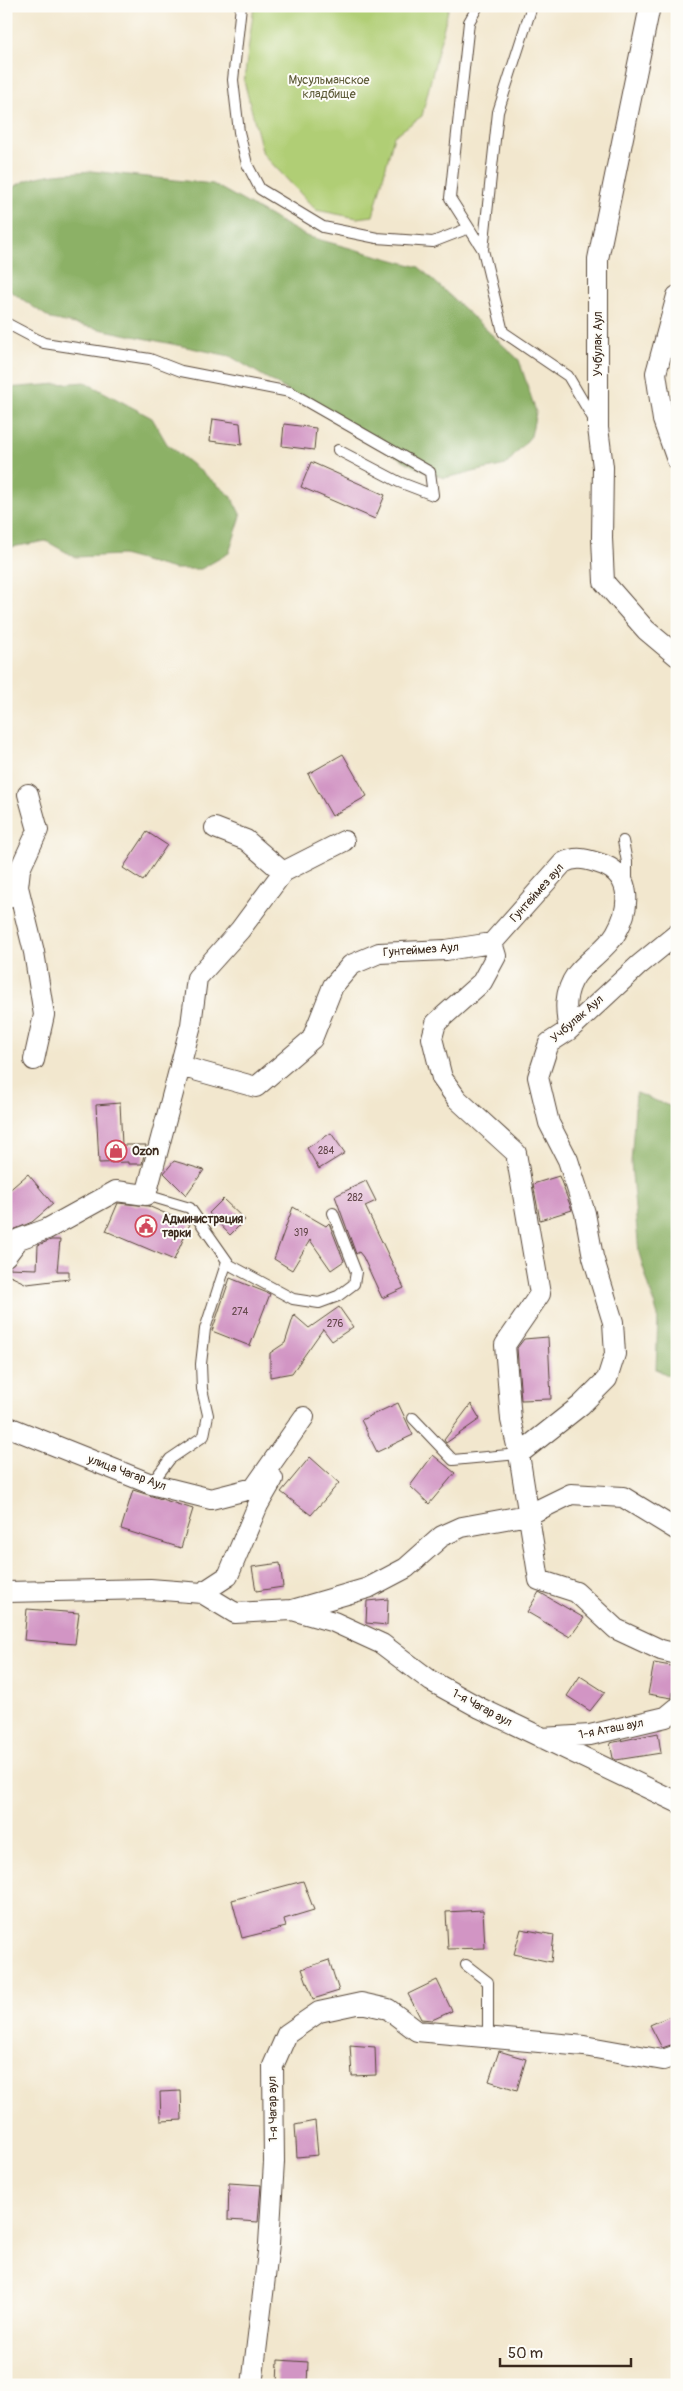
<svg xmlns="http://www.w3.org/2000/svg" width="683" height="2391" font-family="Pangolin,sans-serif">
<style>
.green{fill:#b0ce75;stroke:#767c4a}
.forest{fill:#8cb166;stroke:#646e42}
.building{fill:#d295c4}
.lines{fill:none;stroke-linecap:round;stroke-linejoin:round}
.lane-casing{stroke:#564638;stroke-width:12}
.street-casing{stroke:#564638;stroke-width:22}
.lane{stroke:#fff;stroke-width:10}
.street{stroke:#fff;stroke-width:20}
.labels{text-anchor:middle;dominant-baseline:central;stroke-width:4;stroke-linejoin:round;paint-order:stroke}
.number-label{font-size:10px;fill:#614548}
.park-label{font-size:12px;fill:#5e5b38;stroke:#fdfcf7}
.street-label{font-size:12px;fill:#3b2a1e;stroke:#fdfcf7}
.poi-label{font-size:12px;font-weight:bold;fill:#3b2a1e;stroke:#fdfcf7;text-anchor:start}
</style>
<rect width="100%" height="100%" fill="#fdfcf7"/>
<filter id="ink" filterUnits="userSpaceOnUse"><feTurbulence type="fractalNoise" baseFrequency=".02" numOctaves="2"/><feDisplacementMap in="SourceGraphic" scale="10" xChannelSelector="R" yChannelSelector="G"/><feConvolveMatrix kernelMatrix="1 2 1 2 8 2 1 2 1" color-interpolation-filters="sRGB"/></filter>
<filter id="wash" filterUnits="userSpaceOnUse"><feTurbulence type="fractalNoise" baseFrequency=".0096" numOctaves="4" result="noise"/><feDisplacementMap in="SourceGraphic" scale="20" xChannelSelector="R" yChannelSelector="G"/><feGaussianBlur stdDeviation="1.12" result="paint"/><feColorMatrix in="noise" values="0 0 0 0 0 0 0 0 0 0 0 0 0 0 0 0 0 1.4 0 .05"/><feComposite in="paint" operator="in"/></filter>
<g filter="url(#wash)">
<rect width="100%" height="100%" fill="#f2e7ce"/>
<path class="green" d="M254 6H449L422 116 394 136 373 216 357 218 316 210 263 154 244 81Z"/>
<path class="forest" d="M91 171 213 184 306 236 419 267 519 360 536 412 531 436 506 465 444 478 413 466 230 356 51 319 6 288V194C26 172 64 174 91 171Z
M85 382 152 418 167 444 231 496 241 516 229 553 201 569H174L122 555 75 557 46 541 6 548V388Z
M636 1093 677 1109V1380L656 1369 658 1316 639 1253 631 1163Z"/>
<g id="blocks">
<path class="building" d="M213 419 240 423 242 445 210 441Z
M284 424 316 428 314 450 282 446Z
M311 462 385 495 375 519 301 487Z
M343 754 367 796 332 816 308 774Z
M147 832 167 845 143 881 123 868Z
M120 1103 122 1145H146L142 1164H128V1162L99 1163 96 1105Z
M331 1133 345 1153 319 1169 307 1148Z
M174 1161 204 1170 186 1195 164 1173Z
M28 1174 53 1204 32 1222 11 1231 6 1226V1193Z
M559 1176 572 1210 540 1220 533 1184Z
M366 1181 376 1201 365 1206 404 1288 382 1298 363 1257 359 1252 356 1254 335 1196Z
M223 1199 245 1220 230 1235 209 1213Z
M118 1203 148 1206 190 1224 174 1260 106 1231Z
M293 1207 326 1226 329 1223 344 1261 331 1270 310 1240 292 1270 274 1259Z
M51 1240H60L57 1271H69V1279L27 1284 6 1274V1268L37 1269 38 1245Z
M230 1278 270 1294 250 1346 212 1331Z
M339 1307 353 1327 332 1341 323 1329 292 1373 270 1377V1353L285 1343 294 1315 309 1328Z
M548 1337 551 1399 521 1400 517 1348 524 1339Z
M398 1403 413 1435 377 1452 361 1420Z
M471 1404 480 1419 446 1443 444 1440Z
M433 1455 455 1473 429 1504 410 1486Z
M310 1457 339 1483 311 1515 281 1492Z
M133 1490 193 1509 181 1548 121 1529Z
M280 1563 283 1587 256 1591 252 1567Z
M539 1592 584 1618 570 1637 527 1612Z
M388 1599 387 1625 366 1623 367 1601Z
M27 1609 79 1613 75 1644 24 1640Z
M654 1663 677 1667 672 1698 648 1694Z
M580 1676 605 1692 590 1711 567 1696Z
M658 1733 661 1753 616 1760 613 1758 610 1743Z
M303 1881 314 1910 284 1919 286 1927 242 1938 232 1900Z
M483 1910 485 1948 448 1949 446 1912Z
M521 1929 554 1935 551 1962 514 1954Z
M329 1960 339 1991 313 1999 302 1969Z
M437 1980 452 2011 432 2020 421 2019 408 1994Z
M677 2013V2043L662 2048 650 2025Z
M350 2045 375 2047 376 2075 352 2076Z
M499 2051 526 2059 517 2090 489 2081Z
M181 2091 182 2120 161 2121 160 2092Z
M315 2121 318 2155 297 2157 295 2125Z
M229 2183 261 2185 258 2222 228 2220Z
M278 2360 308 2362 307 2385H277Z"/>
</g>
</g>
<g filter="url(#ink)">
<use href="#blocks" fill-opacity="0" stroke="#564638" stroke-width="1"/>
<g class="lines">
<g class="lane-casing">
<path id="lane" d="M241 6 233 80 239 132 247 164 260 189 323 227 377 238 433 242 469 228
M478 6 469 22 450 198 483 250
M532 6 498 112 483 250 503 332 568 376 594 420
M6 323 44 343 150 359 181 371 290 392 430 472 433 495 399 482 338 450
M623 841 627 862V883
M146 1195 190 1208 230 1265 293 1299 319 1303 338 1296 354 1284 356 1272 333 1213
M413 1418 453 1460 519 1454
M151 1484 170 1459 204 1436 208 1415 202 1389 201 1364 205 1329 227 1261
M466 1965 488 1982V2038"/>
</g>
<g class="street-casing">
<path id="street" d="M650 6 598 259V428L603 467 602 538 604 582 646 630 677 656
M677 296 656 373 663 420 677 460
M283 872 344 841
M18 887 34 952 44 1015 34 1060
M6 899 18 887 20 869 38 830 28 794
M677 934 639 965 569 1030 549 1043 538 1077 549 1123 568 1160 585 1213 593 1257 613 1322 615 1354 607 1379 581 1405 519 1454 539 1580 576 1592 616 1629 661 1650 677 1654
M492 943 496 956 482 982 436 1023 432 1038 442 1078 457 1099 516 1153 540 1294 505 1345 511 1420 519 1454
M492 943 563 863C577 855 590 860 604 865 633 877 630 909 616 933 607 949 587 960 576 975 564 992 565 1010 569 1030
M180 1066 256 1087 312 1039 333 986 351 965 379 953 446 950 492 943
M6 1256 19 1239 47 1229 116 1191 146 1195 191 1025 197 978 240 930 283 872 246 840 215 828
M6 1426 151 1484 211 1499 254 1488 304 1417
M6 1592 150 1589 202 1593 235 1613 292 1610 368 1588 406 1568 442 1536 462 1527 528 1515 571 1494 623 1497 677 1530
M202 1593 228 1576 258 1505 273 1479
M292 1610 334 1622 382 1644 431 1681 480 1708 677 1802
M542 1738 590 1735 666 1717 677 1708
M252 2385 269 2244 274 2162 273 2066 287 2034 319 2012 361 2003 388 2009 417 2031 584 2046 663 2060 677 2055"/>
</g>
<use href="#lane" class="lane"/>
<use href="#street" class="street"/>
</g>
</g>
<defs>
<g id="shop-ring" transform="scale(1.125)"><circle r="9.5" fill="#fdfcf7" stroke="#d1495b" stroke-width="1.5"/><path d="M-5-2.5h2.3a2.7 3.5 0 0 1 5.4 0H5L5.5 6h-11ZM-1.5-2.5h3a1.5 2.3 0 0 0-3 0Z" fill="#d1495b"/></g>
<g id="civic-ring" transform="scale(1.125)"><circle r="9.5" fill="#fdfcf7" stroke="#d1495b" stroke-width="1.5"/><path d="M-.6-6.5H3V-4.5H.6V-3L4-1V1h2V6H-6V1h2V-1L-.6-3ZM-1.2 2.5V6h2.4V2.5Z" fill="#d1495b"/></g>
</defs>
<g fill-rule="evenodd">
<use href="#shop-ring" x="116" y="1151"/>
<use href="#civic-ring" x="146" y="1226"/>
</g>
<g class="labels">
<g class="number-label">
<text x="326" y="1151">284</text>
<text x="355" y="1198">282</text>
<text x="301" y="1233">319</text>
<text x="240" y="1312">274</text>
<text x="335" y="1324">276</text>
</g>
<g class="park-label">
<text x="329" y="80">Мусульманское<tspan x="329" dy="14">кладбище</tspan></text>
</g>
<g class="street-label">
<text transform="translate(598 344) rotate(-90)">Учбулак Аул</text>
<text transform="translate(537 893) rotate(-48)">Гунтеймез аул</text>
<text transform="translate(421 950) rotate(-4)">Гунтеймез Аул</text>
<text transform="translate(577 1019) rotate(-41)">Учбулак Аул</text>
<text transform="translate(127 1473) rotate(20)">улица Чагар Аул</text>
<text transform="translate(482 1708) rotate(28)">1-я Чагар аул</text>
<text transform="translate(611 1729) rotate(-11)">1-я Аташ аул</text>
<text transform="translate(273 2109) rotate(-91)">1-я Чагар аул</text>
</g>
<g class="poi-label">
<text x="132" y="1151">Ozon</text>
<text x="162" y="1219">Администрация<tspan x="162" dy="14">тарки</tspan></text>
</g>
</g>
<rect width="683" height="2391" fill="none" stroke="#fdfcf7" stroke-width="25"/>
<path d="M500 2358v8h131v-8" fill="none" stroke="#3b2a1e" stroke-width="2.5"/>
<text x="508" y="2358" font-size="15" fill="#3b2a1e" stroke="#fdfcf7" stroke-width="4" paint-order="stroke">50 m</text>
</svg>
